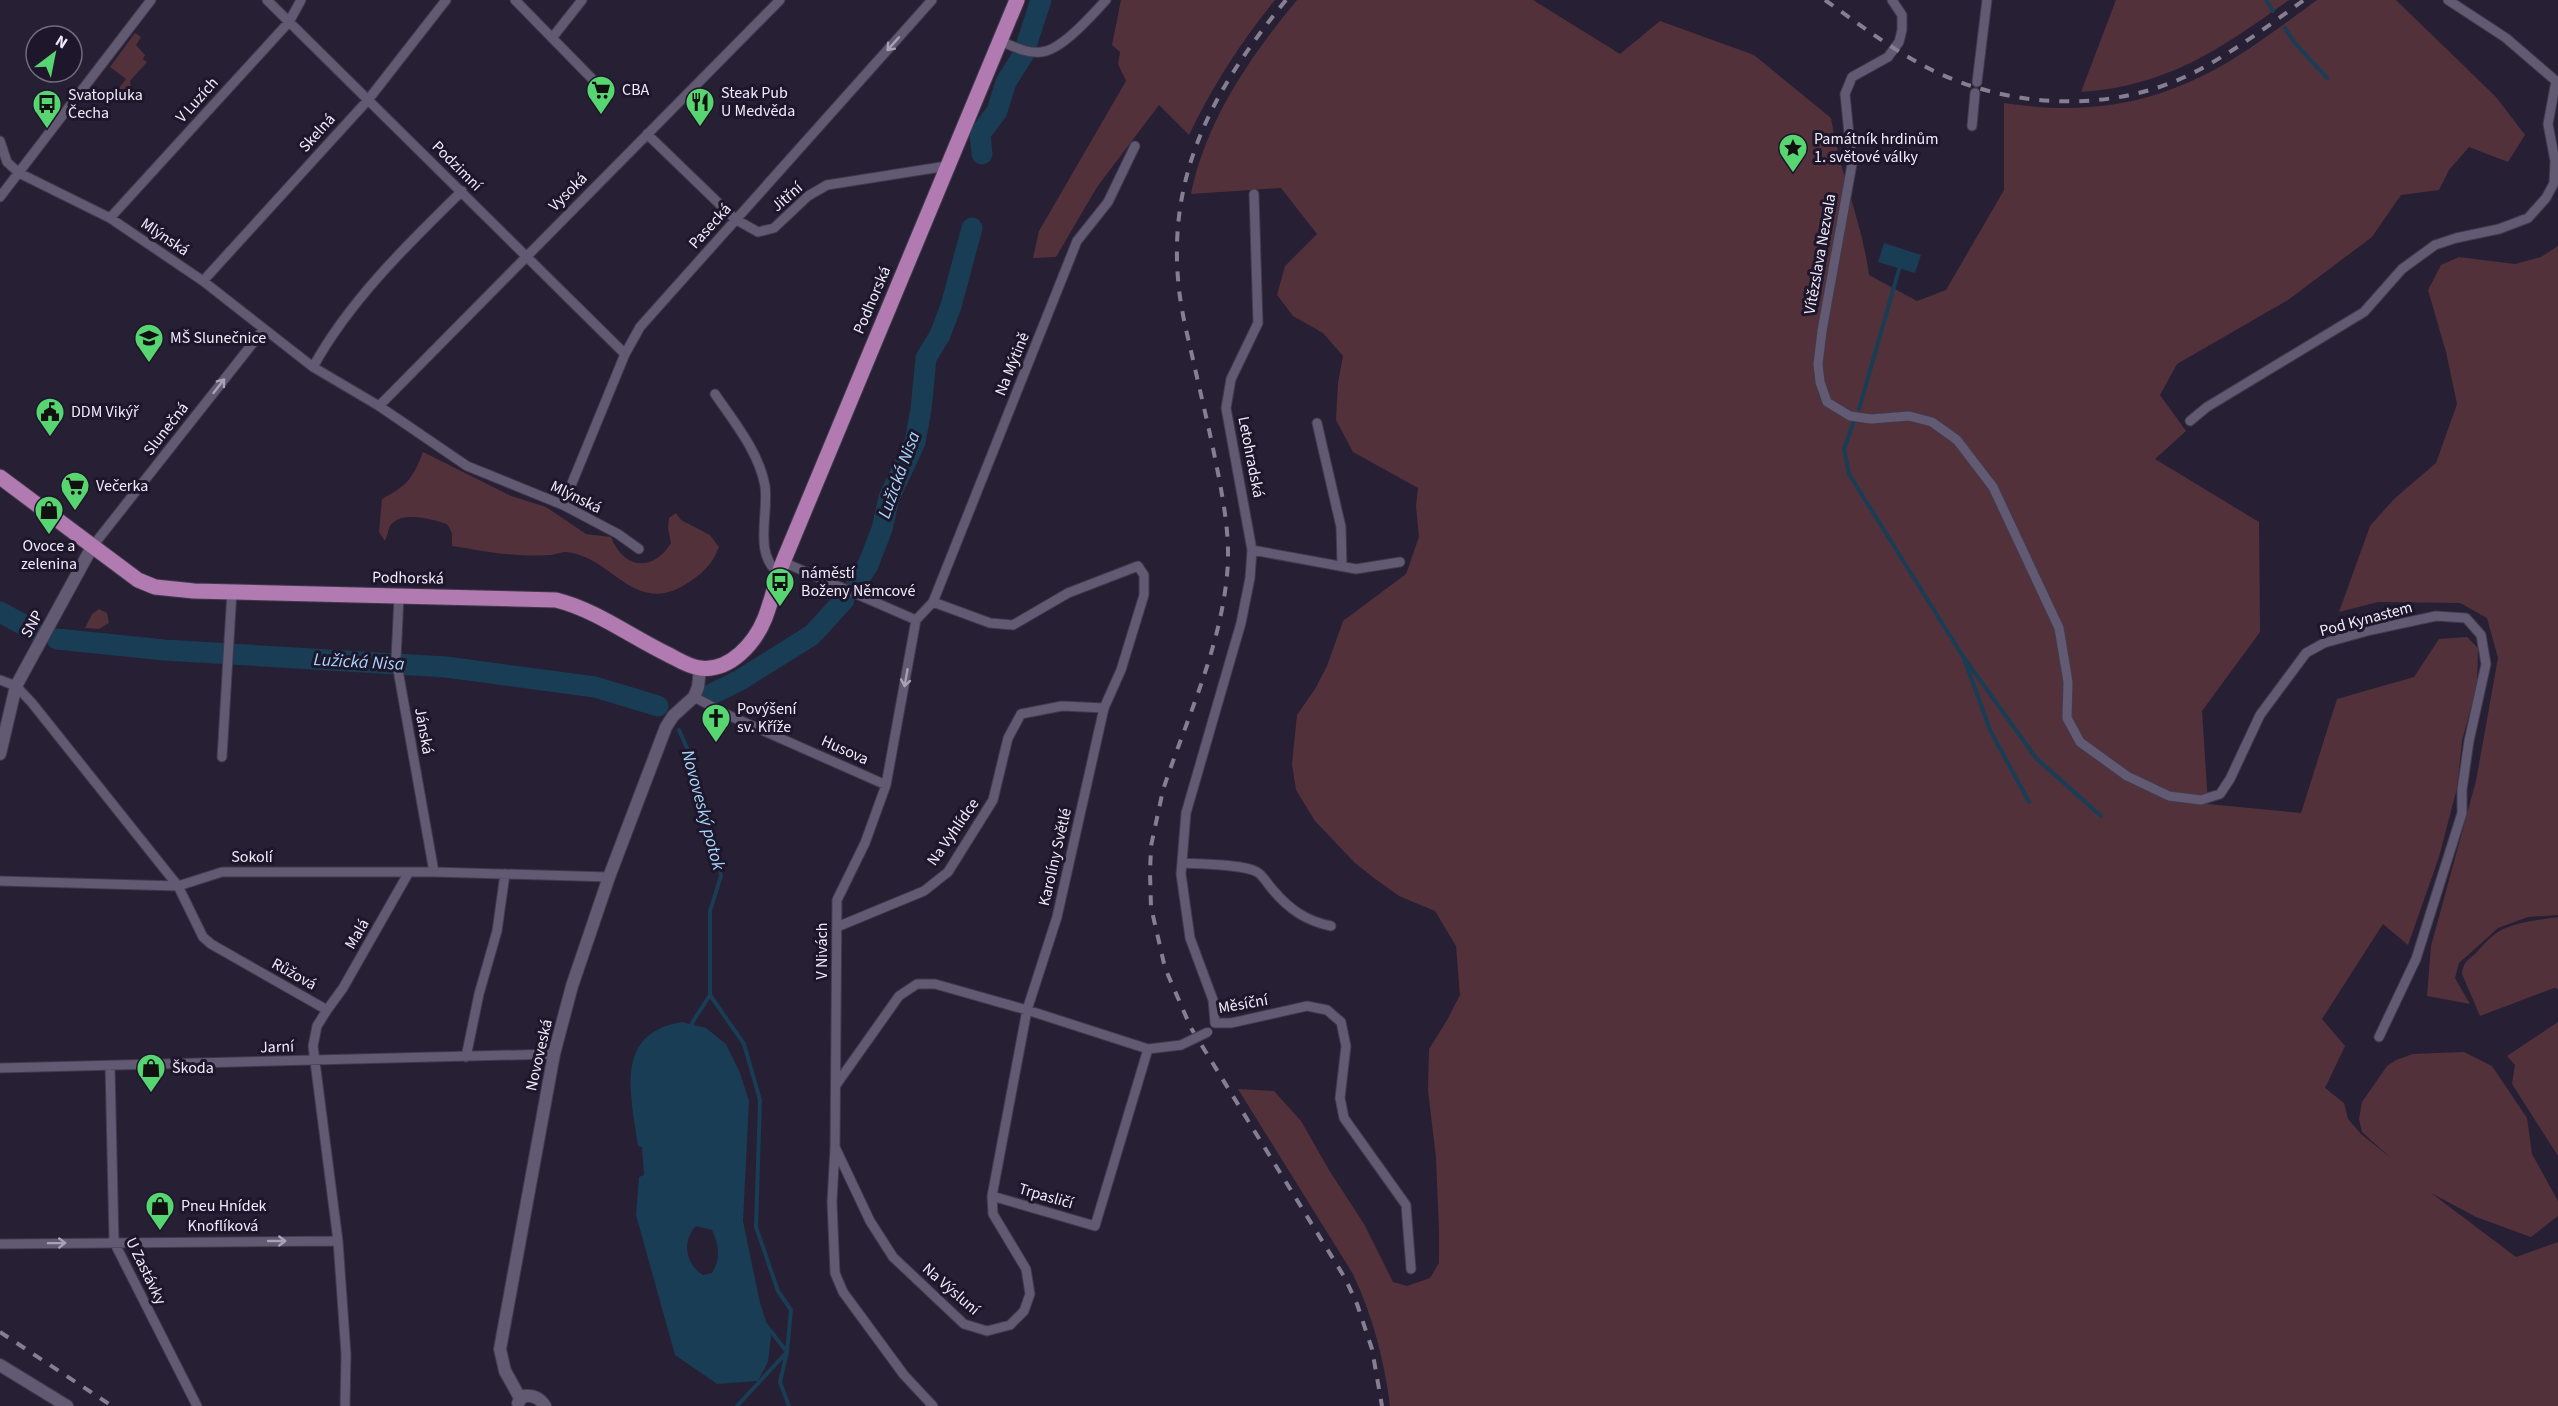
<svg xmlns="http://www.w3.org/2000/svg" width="2558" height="1406" font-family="'Source Sans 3',sans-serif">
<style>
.green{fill:#53313b}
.water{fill:#183d54;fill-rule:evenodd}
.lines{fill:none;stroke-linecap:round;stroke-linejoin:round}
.stream{stroke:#183d54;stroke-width:4}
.river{stroke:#183d54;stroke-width:21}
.minor-casing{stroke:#413a4c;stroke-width:11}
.tertiary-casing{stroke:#413a4c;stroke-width:14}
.primary-casing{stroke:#413a4c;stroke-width:17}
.minor{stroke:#625972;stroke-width:9}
.tertiary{stroke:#625972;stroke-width:12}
.primary{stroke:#b17ab0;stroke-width:15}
.rail{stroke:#867f92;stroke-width:4;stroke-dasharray:10 10;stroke-linecap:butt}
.minor-bridge-casing{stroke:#413a4c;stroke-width:11;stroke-linecap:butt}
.minor-bridge{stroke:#625972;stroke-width:9}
.oneway{stroke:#a9a2b6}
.labels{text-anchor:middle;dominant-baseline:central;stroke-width:6;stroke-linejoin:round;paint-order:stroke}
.poi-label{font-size:16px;fill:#f0ebfa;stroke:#1e162a;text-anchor:start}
.street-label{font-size:16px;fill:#f0ebfa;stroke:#1e162a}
.water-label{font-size:18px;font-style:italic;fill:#a5d6f9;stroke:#1e162a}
</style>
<rect width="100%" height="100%" fill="#271f34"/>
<path class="green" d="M1121 0H1275C1241 41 1212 87 1189 135L1159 105 1097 187 1056 257 1033 258 1039 231 1126 81 1118 64 1120 52 1112 45Z
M1297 0H1533L1620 54 1660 21 1754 55 1831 118C1839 172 1862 221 1869 275L1917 301 1946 290 2004 190V103C2096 117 2169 102 2247 50 2265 38 2282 26 2299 13 2305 10 2312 2 2318 0 2329 0 2381 0 2396 0L2496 97 2525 135 2508 162 2469 147 2449 170 2439 190 2401 195 2372 237 2288 300 2177 364 2160 395 2186 431 2155 459 2259 522 2260 632 2202 711 2208 804 2301 813 2337 699 2414 677 2439 639 2467 637 2478 648 2477 685 2462 741 2457 788 2439 857 2408 945 2383 924 2322 1019 2345 1046 2325 1088 2344 1103 2348 1119 2361 1134 2392 1159 2362 1132 2359 1119 2362 1102 2387 1066 2396 1060 2413 1054 2464 1052 2492 1066 2527 1118 2532 1154 2558 1201V1216L2531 1237 2476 1217 2431 1193 2516 1257 2558 1242V1406H1390C1384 1359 1373 1317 1353 1274L1238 1089 1274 1091 1301 1121 1329 1170 1364 1224 1393 1282 1407 1286 1430 1278 1439 1263V1230L1436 1158 1428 1090 1429 1049 1446 1022 1460 995 1456 946 1435 911 1399 896 1374 878 1355 863 1315 821 1296 790 1292 764 1297 715 1315 689 1327 666 1343 621 1406 574 1419 537 1416 506 1418 488 1353 452 1336 420 1338 383 1343 356 1323 333 1293 316 1277 295 1285 266 1317 234 1281 188 1191 194C1206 120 1250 57 1297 0Z
M2116 0H2289C2220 49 2168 86 2081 92Z
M135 33 141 37 136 45 145 55 143 59 147 62 130 81 131 89 124 93 119 88 126 79 110 67Z
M2558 246V915L2528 917 2498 928 2459 963 2455 978 2470 1004 2427 996 2431 946 2476 781 2498 658 2487 618 2460 603 2378 602 2339 612 2370 526 2394 499 2436 463 2457 404 2446 352 2428 290 2441 265 2459 257 2515 264 2541 257Z
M423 452 511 496 546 507 586 534 611 537C624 570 653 572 671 543L668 528 669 518 676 513 681 520 710 535 719 547C712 565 702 574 686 584 634 617 612 556 566 552 561 552 557 554 552 555 538 556 521 555 506 554 488 553 470 548 452 546V533L447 524C432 519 400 510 390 526 388 531 387 536 385 541L379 532 382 499C407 486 413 478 423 452Z
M99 609 107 613 109 623 99 629 85 628 92 614Z
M2558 917V989L2554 988 2480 1016 2462 974C2463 961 2469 960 2477 952 2483 945 2490 937 2498 932 2515 922 2539 920 2558 917Z
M2558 1022V1156L2512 1084 2515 1065 2507 1056Z"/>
<path class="water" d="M1884 243 1921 255 1915 273 1878 262Z
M682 1022 706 1028 726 1044 740 1073 749 1101 743 1221 760 1303 771 1336 768 1362 758 1381 717 1384 675 1355 636 1215 639 1177 644 1175 642 1147 638 1146C631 1095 613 1033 682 1022ZM696 1226 712 1230C719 1245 721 1259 712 1273L703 1275C686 1264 681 1242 696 1226Z"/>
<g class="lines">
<path class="stream" d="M2266 0 2273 11
M2285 28 2294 42 2327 78
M1859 409 1900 266
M1855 418 1844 449 1849 474 1962 655 2036 758 2101 816
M1965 661 1990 730 2029 802
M679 730 696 768 705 821 716 844 721 876 710 911V995L744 1044 760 1100 756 1227 778 1291 791 1310 787 1352 780 1382 789 1406
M693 1028 692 1023 710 995
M737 1406 787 1352 766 1325"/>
<path class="river" d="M982 154 980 134 997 111 1006 82 1023 55 1041 0
M857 582 868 565 882 529 889 498 915 442 921 409 926 358 940 335 951 306 972 228
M0 612 33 630
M57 639 164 650 446 667 595 687 658 706
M712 694 740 680 812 635 844 600"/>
<g class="minor-casing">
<path id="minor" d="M267 0 625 354
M515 0 605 92
M1892 0 1902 15V30L1899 42 1888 57 1852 77 1845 94 1852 164 1822 331 1818 364 1820 382 1827 402 1850 416 1871 419 1909 416 1932 422 1957 440 1993 487 2059 628 2068 682 2067 718 2080 742 2127 776 2169 796 2201 800 2220 794 2230 779 2260 715 2306 653 2324 643 2371 630 2436 616 2466 618 2481 635 2486 664 2469 741 2462 790V813L2416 959 2379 1037
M552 38 582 0
M1000 41C1013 46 1027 54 1041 52 1061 51 1092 15 1106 0
M1977 82 1987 0
M1972 126 1975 93
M647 134 735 219 758 232 774 228 808 196 827 185 947 166
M0 141 7 162 19 173 110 218 203 281 313 367 379 406 467 466 563 505 618 534 639 549
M0 197 151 0
M110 218 289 22 301 0
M203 281 368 100 446 0
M313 367C350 300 407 245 462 191
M715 394C734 422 759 452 765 486 769 513 753 555 779 573
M379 406 780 0
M2190 421 2207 407 2364 312 2402 269 2435 245 2456 238 2499 229 2528 218 2546 198 2554 183 2555 161 2548 124 2556 81 2506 38 2448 0
M1317 423 1341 527 1342 566
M563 505 625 354 640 327 932 0
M92 547 264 329
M1252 550 1356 569 1400 562
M783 562 916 620
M399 596 396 659 434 872
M916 620 886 785 865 843 837 900 835 1147 832 1202 835 1273 843 1292 904 1375 933 1406
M916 620 933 602 1077 241 1108 202 1135 146
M0 680 16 686 32 703 178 886 203 937 211 944 327 1010 317 1026 313 1046 338 1241 346 1354 345 1406
M694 697 730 716 886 785
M222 757 232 591
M1182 863C1199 864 1243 864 1257 872 1263 875 1268 885 1273 890 1289 909 1306 921 1331 926
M0 881 178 886 222 872H434L609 877
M837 927 924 891 948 872 993 800 1008 738 1021 714 1062 706 1104 708
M327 1010 343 988 409 872
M1215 1023 1213 1000 1190 938 1181 874 1186 813 1241 623 1250 578 1252 550 1226 408 1231 379 1258 323 1254 194
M1215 1023H1231L1307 1006 1327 1010 1341 1022 1346 1046 1340 1098 1344 1118 1406 1205 1411 1269
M466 1057 479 994 497 931 505 874
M110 1066 114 1242 197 1406
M0 1068 554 1054
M836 1085 899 996 917 984H935L1027 1010 1148 1049 1181 1045
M835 1147 870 1221 893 1257 964 1324 987 1331 1010 1325 1024 1311 1030 1294 1026 1269 993 1214 992 1196 1027 1010 1057 917 1104 708 1121 670 1144 595V575L1138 566 1068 593 1013 625 990 623 933 602
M992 1196 1095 1226 1148 1049
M0 1244 338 1241"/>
</g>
<g class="tertiary-casing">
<path id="tertiary" d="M0 754 16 686 92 547
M0 1365 67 1406
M520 1398 505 1371 500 1349 554 1054 572 986 609 877 666 727 673 716 694 697 698 687 700 668
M518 1403 523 1396C533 1395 540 1398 545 1406"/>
</g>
<g class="primary-casing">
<path id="primary" d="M0 477 138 580 155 587 194 591 556 600C596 610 630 636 667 654 677 659 689 667 700 668 730 672 755 643 765 618 772 600 776 580 783 562L1017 0"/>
</g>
<use href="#minor" class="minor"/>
<use href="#tertiary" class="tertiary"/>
<use href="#primary" class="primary"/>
<path class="rail" d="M1286 0C1215 87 1166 173 1179 289 1182 317 1190 345 1196 373 1205 412 1214 450 1221 489 1226 517 1230 546 1227 575 1220 650 1186 720 1163 790L1151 846 1150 873 1151 907 1165 968 1191 1028 1345 1278 1357 1304 1372 1349 1382 1406
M1825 0C1859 24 1891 49 1928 68 2008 109 2112 114 2193 73 2232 53 2268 26 2304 0
M0 1332 112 1406"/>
<g class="minor-bridge-casing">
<path id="minor-bridge" d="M1181 1045 1208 1032"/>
</g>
<use href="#minor-bridge" class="minor-bridge"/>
</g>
<defs><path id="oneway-shaft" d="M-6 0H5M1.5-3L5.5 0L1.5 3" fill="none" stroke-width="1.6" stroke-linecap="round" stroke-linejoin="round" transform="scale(1.5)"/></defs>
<g class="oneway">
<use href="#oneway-shaft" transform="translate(893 44) rotate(132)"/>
<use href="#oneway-shaft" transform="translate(219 386) rotate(-52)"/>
<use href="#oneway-shaft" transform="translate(906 678) rotate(100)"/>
<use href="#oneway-shaft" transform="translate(277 1241)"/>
<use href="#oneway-shaft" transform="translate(57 1243) rotate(-1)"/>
</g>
<defs>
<g id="supermarket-pin" transform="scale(1.5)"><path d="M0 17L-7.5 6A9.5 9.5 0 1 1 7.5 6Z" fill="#57d570" stroke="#1e162a"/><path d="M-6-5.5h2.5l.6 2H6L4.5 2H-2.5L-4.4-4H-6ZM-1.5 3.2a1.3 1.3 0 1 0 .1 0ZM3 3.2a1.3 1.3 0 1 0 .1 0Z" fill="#111"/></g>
<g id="restaurant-pin" transform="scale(1.5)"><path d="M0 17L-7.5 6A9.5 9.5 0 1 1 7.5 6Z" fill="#57d570" stroke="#1e162a"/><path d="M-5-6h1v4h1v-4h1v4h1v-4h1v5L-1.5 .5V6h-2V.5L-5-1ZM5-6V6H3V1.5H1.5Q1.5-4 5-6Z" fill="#111"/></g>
<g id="bus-pin" transform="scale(1.5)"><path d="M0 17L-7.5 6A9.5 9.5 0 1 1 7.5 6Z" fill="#57d570" stroke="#1e162a"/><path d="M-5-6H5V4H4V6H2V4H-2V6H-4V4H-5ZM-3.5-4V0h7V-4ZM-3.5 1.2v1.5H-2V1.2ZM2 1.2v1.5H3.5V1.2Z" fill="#111"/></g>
<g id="sight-pin" transform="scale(1.5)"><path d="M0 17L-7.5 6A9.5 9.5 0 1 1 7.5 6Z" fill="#57d570" stroke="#1e162a"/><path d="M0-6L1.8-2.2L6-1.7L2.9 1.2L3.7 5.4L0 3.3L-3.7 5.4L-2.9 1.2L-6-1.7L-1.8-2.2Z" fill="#111"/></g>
<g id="school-pin" transform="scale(1.5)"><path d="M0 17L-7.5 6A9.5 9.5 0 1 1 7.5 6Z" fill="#57d570" stroke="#1e162a"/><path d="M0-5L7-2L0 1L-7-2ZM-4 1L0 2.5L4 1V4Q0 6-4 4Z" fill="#111"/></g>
<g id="civic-pin" transform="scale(1.5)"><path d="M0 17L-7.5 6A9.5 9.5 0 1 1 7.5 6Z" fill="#57d570" stroke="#1e162a"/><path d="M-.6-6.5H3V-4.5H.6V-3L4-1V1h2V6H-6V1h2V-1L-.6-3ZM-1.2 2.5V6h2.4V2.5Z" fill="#111"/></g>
<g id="shop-pin" transform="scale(1.5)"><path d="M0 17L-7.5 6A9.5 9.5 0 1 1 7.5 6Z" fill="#57d570" stroke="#1e162a"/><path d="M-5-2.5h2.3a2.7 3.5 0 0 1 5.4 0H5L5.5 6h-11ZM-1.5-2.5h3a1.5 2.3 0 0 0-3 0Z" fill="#111"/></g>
<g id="church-pin" transform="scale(1.5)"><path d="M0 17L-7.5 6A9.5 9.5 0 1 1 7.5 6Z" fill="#57d570" stroke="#1e162a"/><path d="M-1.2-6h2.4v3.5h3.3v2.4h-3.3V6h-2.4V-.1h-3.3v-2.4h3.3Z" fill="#111"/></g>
</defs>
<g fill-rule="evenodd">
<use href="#supermarket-pin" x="601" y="90"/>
<use href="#restaurant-pin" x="700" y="102"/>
<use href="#bus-pin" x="47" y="104"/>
<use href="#sight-pin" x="1793" y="148"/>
<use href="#school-pin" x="149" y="338"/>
<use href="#civic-pin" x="50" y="412"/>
<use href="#supermarket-pin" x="75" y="486"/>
<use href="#shop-pin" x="49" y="510"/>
<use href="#bus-pin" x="780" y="582"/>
<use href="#church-pin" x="716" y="718"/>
<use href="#shop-pin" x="151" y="1068"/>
<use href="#shop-pin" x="160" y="1206"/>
</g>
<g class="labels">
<g class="poi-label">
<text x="622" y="90">CBA</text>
<text x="721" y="93">Steak Pub<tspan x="721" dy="18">U Medvěda</tspan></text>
<text x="68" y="95">Svatopluka<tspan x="68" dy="18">Čecha</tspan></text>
<text x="1814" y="139">Památník hrdinům<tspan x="1814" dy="18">1. světové války</tspan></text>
<text x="170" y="338">MŠ Slunečnice</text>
<text x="71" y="412">DDM Vikýř</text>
<text x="96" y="486">Večerka</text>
<text x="49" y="546" text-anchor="middle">Ovoce a<tspan x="49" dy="18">zelenina</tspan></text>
<text x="801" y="573">náměstí<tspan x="801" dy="18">Boženy Němcové</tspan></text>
<text x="737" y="709">Povýšení<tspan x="737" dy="18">sv. Kříže</tspan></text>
<text x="172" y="1068">Škoda</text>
<text x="181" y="1206">Pneu Hnídek</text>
</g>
<g class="street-label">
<text transform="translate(197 100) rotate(-48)">V Luzích</text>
<text transform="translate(317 133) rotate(-48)">Skelná</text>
<text transform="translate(457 166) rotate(45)">Podzimní</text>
<text transform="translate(568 192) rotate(-45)">Vysoká</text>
<text transform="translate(787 197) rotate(-41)">Jitřní</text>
<text transform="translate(710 226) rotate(-48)">Pasecká</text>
<text transform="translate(165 237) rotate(34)">Mlýnská</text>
<text transform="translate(1820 254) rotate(-80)">Vítězslava Nezvala</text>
<text transform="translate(872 300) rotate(-67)">Podhorská</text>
<text transform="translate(1012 364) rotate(-68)">Na Mýtině</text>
<text transform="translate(166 429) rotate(-52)">Slunečná</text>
<text transform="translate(1251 457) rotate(79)">Letohradská</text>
<text transform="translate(576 497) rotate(26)">Mlýnská</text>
<text transform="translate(408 578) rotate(1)">Podhorská</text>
<text transform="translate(2366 619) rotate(-15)">Pod Kynastem</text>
<text transform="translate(32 624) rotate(-61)">SNP</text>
<text transform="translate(424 731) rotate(80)">Jánská</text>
<text transform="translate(845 750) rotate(24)">Husova</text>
<text transform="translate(953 832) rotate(-55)">Na Vyhlídce</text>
<text x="252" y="857">Sokolí</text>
<text transform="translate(1055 857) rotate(-77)">Karolíny Světlé</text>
<text transform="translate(357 934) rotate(-60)">Malá</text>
<text transform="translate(822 951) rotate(-90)">V Nivách</text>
<text transform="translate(294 974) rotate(29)">Růžová</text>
<text transform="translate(1243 1004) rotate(-10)">Měsíční</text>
<text transform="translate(277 1047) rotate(-2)">Jarní</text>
<text transform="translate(539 1055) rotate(-77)">Novoveská</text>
<text transform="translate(1046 1196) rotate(16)">Trpasličí</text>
<text x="223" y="1226">Knoflíková</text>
<text transform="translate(146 1271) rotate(64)">U Zastávky</text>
<text transform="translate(951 1289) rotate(41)">Na Výsluní</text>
</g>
<g class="water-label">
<text transform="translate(899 475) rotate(-70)">Lužická Nisa</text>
<text transform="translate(359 662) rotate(3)">Lužická Nisa</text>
<text transform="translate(703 810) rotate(75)">Novoveský potok</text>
</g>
</g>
<g transform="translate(54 54) rotate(32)"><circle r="28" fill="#1e162a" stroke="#726b7d" stroke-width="1.5"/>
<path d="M0-4.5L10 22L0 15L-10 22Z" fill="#57d570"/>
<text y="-9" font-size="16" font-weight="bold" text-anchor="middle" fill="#f0ebfa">N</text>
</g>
</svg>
